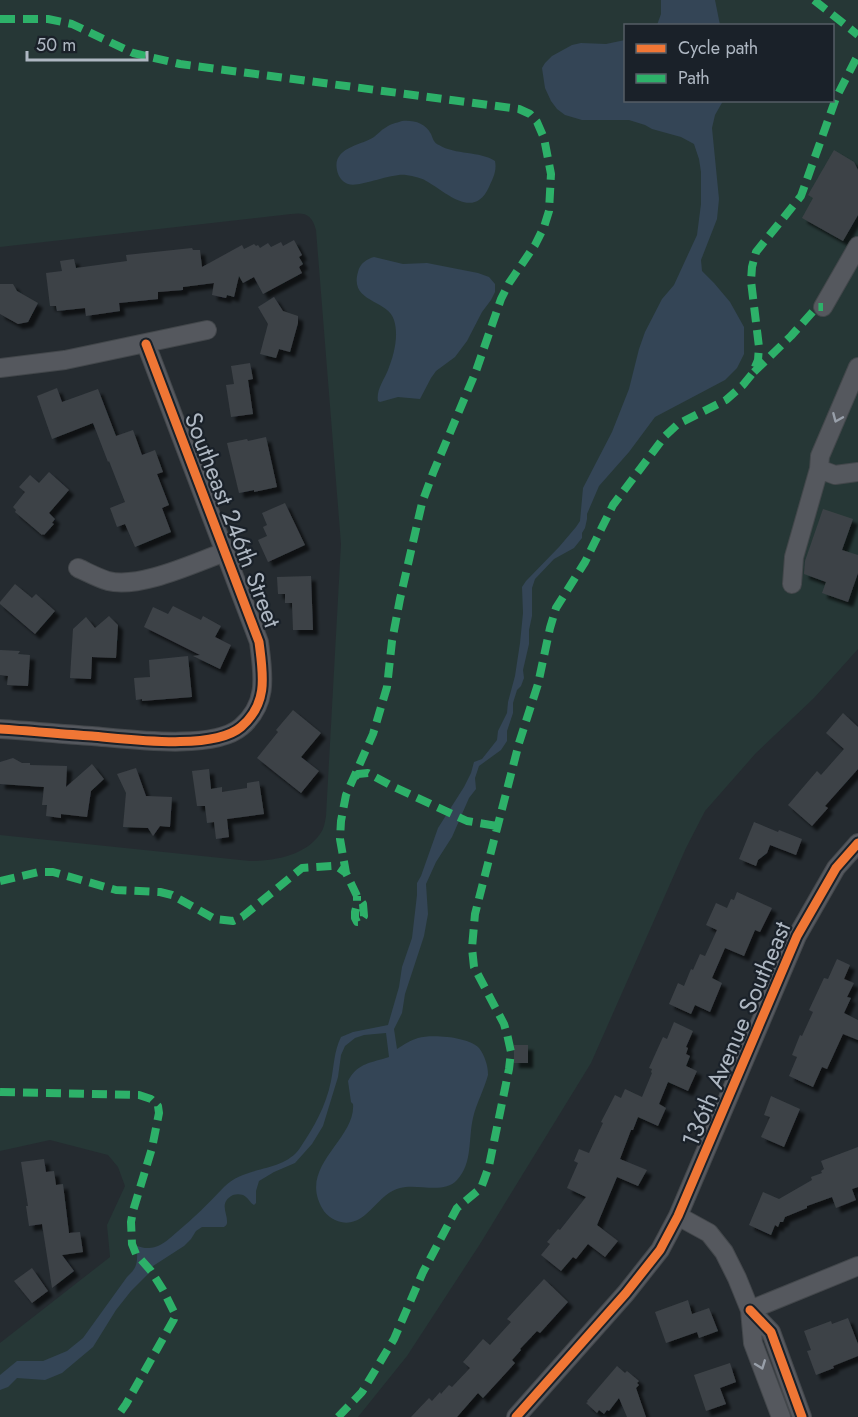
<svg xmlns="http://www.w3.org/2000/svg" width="858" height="1417" font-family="Jost,sans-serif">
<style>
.green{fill:#263736;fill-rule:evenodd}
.water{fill:#344556}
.building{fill:#3d4247;filter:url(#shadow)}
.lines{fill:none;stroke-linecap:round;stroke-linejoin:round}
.minor-casing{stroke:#43474b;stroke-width:20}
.minor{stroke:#55585e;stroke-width:18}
.quiet{stroke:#2db169;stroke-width:8;stroke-dasharray:15 8;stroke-linecap:butt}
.cycleway-casing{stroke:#1a2129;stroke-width:13}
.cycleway{stroke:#f07635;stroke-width:9}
.oneway{stroke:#989fa9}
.labels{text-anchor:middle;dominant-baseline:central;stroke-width:4.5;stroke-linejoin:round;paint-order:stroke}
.street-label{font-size:24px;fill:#aeb7c2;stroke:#1a2129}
</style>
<defs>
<filter id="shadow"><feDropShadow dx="5" dy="5" stdDeviation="1.5" flood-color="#0009"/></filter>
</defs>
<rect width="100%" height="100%" fill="#252b30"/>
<path class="green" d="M0 0H858V649L814 698 756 753 705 811 686 848 591 1063 480 1244 407 1356 358 1417H0V1343L110 1257 107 1225 125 1186 118 1167 108 1155 50 1140 0 1151V835L250 861C273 861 305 856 320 834 324 829 325 822 326 816L341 544 316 230C312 215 306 212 291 214L0 247ZM626 26H832V100H626Z"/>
<path class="water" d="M661 0H715L720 25H657L661 14Z
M625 40 626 100 723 101 715 115 712 128 719 199 717 219 701 260 702 271 714 283 730 302 744 327V354L737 368 725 380 655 417 629 452 599 486 587 514V519L585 528 582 533V538L574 548 554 559 535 579 532 588V616L529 630V644L523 670 524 678 521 686 517 690 513 703V713L507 731V741L501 750 479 766 475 778 476 789 469 798 452 837 436 862 426 884 428 914 424 936 405 994 402 1013 394 1029 397 1049C403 1045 411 1040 418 1038 432 1034 469 1037 479 1048 485 1056 488 1066 488 1075 484 1090 476 1104 473 1118 468 1139 473 1163 457 1180 443 1195 418 1183 400 1188 375 1194 365 1233 335 1220 326 1216 321 1208 318 1199 306 1162 356 1137 353 1104L351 1102 348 1081C358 1062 372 1063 389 1057L386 1033 364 1035 355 1038 345 1046 341 1055 338 1077 323 1126 312 1144 295 1163 274 1172 259 1181 256 1191V1203L254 1205C250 1203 248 1197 243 1195 240 1194 236 1194 233 1195 218 1203 228 1213 227 1223 227 1225 225 1226 224 1227H202L196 1231 191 1239 184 1246 153 1266 148 1274 131 1291 116 1310 93 1347 62 1373 45 1380 17 1378 8 1387 0 1390V1375L17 1361H43L67 1351 83 1338 127 1277C139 1266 137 1261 137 1246 143 1248 148 1249 155 1247 163 1245 171 1237 177 1232 194 1218 209 1203 224 1187 245 1165 283 1173 300 1148 314 1127 326 1106 331 1081 334 1066 334 1051 341 1037L353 1032 388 1025 399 987 402 967 412 938 417 895V883L421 876 438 828 464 787 471 773 474 762 482 759 497 740 498 731 507 713 508 702 515 676 520 643 523 613 522 587 526 581 559 547 576 527 580 521 583 488 612 432 629 389 639 349 645 332 662 299 674 285 697 235 701 204V172L699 159 694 144 681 137 652 129 645 125 629 120H582L565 115 557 109 551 101 545 88 542 68 545 63 552 56 572 45 581 43 606 44Z
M402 121C414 120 425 123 431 134 433 139 434 143 439 145 455 155 480 151 495 161 497 171 493 178 489 187 474 220 447 193 428 182 422 178 414 176 406 175 391 173 359 188 348 184 342 182 338 176 337 170 332 147 363 145 374 137 378 134 381 130 385 128 390 124 396 123 402 121Z
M374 257 403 264 427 263 478 273 489 277 495 284V292L491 300 482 312 467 341 455 357 436 371 431 378 420 399 398 397 380 402 378 401C376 390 384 380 388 370 394 355 399 336 394 320 388 299 349 303 358 272 360 263 367 259 374 257Z"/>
<path class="building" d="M834 150 854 162 858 170V215L843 241 802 218 813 198 808 195Z
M294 240 302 255 299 257 303 264 299 267 302 273 263 294 254 277 243 283 239 276 234 297 227 295 226 298 212 295 214 283 183 287V290L158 292V299L119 303 120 311 86 316 85 308 57 311 56 306H50L46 273 62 271 60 261 74 259 76 268 127 261 126 255 192 248 193 250H200L202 267 242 245 244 249 254 244 256 246 258 245 260 248 268 243 271 247 281 242 283 246Z
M0 284H13L17 291 38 303 28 322 18 324 0 314Z
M274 297 283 311 298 316V323L290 352 279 349 276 358 260 354 268 324 258 307Z
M250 363 253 379 248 380 253 414 231 417 226 385 234 384 231 366Z
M57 388 62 402 98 389 116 436 133 430 142 455 155 450 163 472 157 474 169 505 162 508 171 532 135 547 125 524 117 527 110 508 125 502 109 461 108 462 93 423 52 439 37 396Z
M266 437 277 487 254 492V490L239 493 227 443 247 439 248 441Z
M49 472 69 490 49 513 55 519 52 523 54 524 44 535 43 534 42 535 15 512 16 510 13 507 25 492 19 487 30 475 39 483Z
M285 503 305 545 268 562 258 540 267 536 263 527 267 525 262 513Z
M823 509 853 519 842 550 858 555V573L848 602 822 593 826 582 804 574 805 561Z
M311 576 313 630H293L292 603H285V594H278L277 577Z
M15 584 32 598 36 594 55 611 35 634 0 604V602Z
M173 606 201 620 203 616 221 626 215 637 231 645 220 669 193 656 200 655 144 627 153 607 168 614Z
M109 616 118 625 116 658 92 657 91 679 70 678 73 629 86 617 95 628Z
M0 650 20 651 18 654 30 655 28 686 7 685 8 676 0 675Z
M188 656 192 697 142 701V699L136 700 134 678 150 677 149 660Z
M293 710 321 733 301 757 319 771 301 793 257 758 278 732 276 730Z
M843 713 858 727V769L825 806 828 808 812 826 788 805 817 771 821 775 844 749 826 733Z
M13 758 22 763H30V765L67 766 66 787 92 764 104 779 91 791 87 817 61 814V818L46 816 47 805H42L44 787 0 784V762Z
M136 768 146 796 172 797 170 827 160 826 153 836 148 828 123 827 126 793 117 774Z
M209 769 211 789 222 787V792L247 788V783L259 781 264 814 227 819 229 837 216 839 214 822 207 823 205 806H197L192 771Z
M754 822 778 832 779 830 802 839 796 855 770 845 767 853 758 860 756 866 739 859Z
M737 892 772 908 760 932 755 930 744 956 725 948 712 978 722 983 710 1012 695 1005 691 1014 669 1004 678 983 684 986 691 969 693 970 700 954 705 956 717 930 706 925 716 903 727 908 731 899 734 900Z
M837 959 850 965 844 979 854 983 847 997 851 998 844 1013 858 1020V1040L843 1034 827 1069 822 1067 813 1087 789 1076 797 1057 792 1055 800 1035 802 1036 813 1012 809 1010 824 978 828 979Z
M674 1022 693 1031 686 1047 688 1048 686 1054 690 1056 686 1066 697 1071 688 1091 668 1082 659 1104 666 1108 658 1126 638 1117 633 1130H631L620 1159 647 1170 638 1186 617 1177 597 1225 618 1241 605 1257 588 1244 576 1259 573 1257 561 1271 541 1255 550 1244 547 1242 558 1229 560 1230 586 1197 567 1188 578 1163 574 1161 579 1149 589 1153 603 1123 601 1122 615 1095 621 1098 625 1089 642 1097 652 1073 651 1072 652 1069 649 1068 663 1037 667 1039Z
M514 1045H528V1063H514Z
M771 1096 800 1109 784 1147 761 1137 770 1117 764 1115Z
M858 1147V1187L852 1189 856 1200 836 1208 832 1197 807 1206V1208L785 1217 783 1222H780L778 1227 775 1225 771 1235 749 1225 763 1192 779 1199 812 1180 811 1177 822 1173 821 1171 824 1169 821 1161Z
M44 1159 46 1172 54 1171 56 1185 63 1184 69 1233 80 1232 83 1252 62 1255 74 1271 52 1288 42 1224 29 1226 26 1206H28L21 1162Z
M32 1268 48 1291 32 1303 14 1281Z
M544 1279 568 1302 540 1333 537 1331 520 1349 521 1350 512 1360 515 1363 483 1398 478 1393 457 1417H411L429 1398 432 1401 440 1392 441 1394 449 1385 452 1387 470 1368 463 1362 483 1339 490 1345 511 1322 507 1319Z
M688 1300 692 1314 709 1308 718 1331 699 1338 697 1332 666 1343 655 1312Z
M848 1318 858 1344V1356L833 1366 834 1368 816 1375 807 1351 811 1350 804 1331 831 1321 832 1324Z
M730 1363 736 1382 720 1388 726 1404 706 1411 694 1375Z
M617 1366 625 1373 627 1371 639 1381 637 1383 639 1385 636 1388 646 1417H627L619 1398 609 1411 607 1410 604 1414 599 1410 597 1413 586 1403 588 1402 587 1401Z"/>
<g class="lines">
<g class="minor-casing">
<path id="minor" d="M823 307 858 246
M0 368 65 360 207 330
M819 469 835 475 858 472
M78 568C87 572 98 578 108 581 140 589 194 563 225 552
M792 584 794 557 819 469 820 456 858 367
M0 729C31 731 61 734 92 736 128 739 213 751 241 727 269 703 263 674 259 642L146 344
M678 1216 709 1233 724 1252 737 1278 750 1310 753 1343 781 1417
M750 1310 771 1332 802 1417
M750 1310 858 1266
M516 1417 626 1293 660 1250 678 1216 797 936 836 868 858 843"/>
</g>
<use href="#minor" class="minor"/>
<path class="quiet" d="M814 0 858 35
M0 19H48L72 24 133 53 180 64 519 109 530 114 537 122 544 138 551 174 549 211 544 227 535 245 509 283 501 299 476 371 433 473 422 503 400 599 392 641 387 687 373 734 346 795 341 821 340 839 346 873 357 896 363 904 364 916 360 922H357L355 918V912L357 904V896
M754 372 791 336 817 307H823
M355 777 358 774 368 773 390 785 467 821 497 826
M0 881 39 872H53L116 890 160 892 172 895 215 919 233 921 242 917 302 868 332 866 339 868 346 873
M0 1092 139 1095 151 1099 158 1106 159 1113 152 1148 133 1211 131 1222 132 1244 136 1254 151 1271 163 1290 175 1314 174 1319 126 1404 117 1417
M338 1417 362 1392 394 1339 423 1272 457 1208 481 1188 484 1180 489 1166 509 1069 511 1052 507 1034 504 1024 474 967 472 948 475 914 519 743 538 684 550 628 556 608 585 562 613 505 665 436 678 424 726 400 743 385 752 374 758 360 759 347 751 281 752 267 756 252 801 196 836 98 858 55"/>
<g class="cycleway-casing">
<path id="cycleway" d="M0 729C31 731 61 734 92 736 128 739 213 751 241 727 269 703 263 674 259 642L146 344
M750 1310 771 1332 802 1417
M516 1417 626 1293 660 1250 678 1216 797 936 836 868 858 843"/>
</g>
<use href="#cycleway" class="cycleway"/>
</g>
<defs><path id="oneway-chevron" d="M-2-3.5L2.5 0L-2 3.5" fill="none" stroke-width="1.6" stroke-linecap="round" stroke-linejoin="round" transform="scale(1.5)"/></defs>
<g class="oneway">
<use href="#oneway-chevron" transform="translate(837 418) rotate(113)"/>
<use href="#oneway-chevron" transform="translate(761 1365) rotate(69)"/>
</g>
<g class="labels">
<g class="street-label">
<text transform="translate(233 520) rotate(69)">Southeast 246th Street</text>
<text transform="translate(736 1034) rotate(-67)">136th Avenue Southeast</text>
</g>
</g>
<rect x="624" y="24" width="210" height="78" fill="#1a2129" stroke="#555d66" stroke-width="1.5"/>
<rect x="636" y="44" width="30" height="9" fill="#f07635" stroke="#555d66" stroke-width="1.5"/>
<text x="678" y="54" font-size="18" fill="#aeb7c2">Cycle path</text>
<rect x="636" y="74" width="30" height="9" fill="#2db169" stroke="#555d66" stroke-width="1.5"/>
<text x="678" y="84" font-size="18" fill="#aeb7c2">Path</text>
<path d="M27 51v9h120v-9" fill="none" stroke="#aeb7c2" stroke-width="3"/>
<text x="36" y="51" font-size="18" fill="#aeb7c2" stroke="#1a2129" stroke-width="4.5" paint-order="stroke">50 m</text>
</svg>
